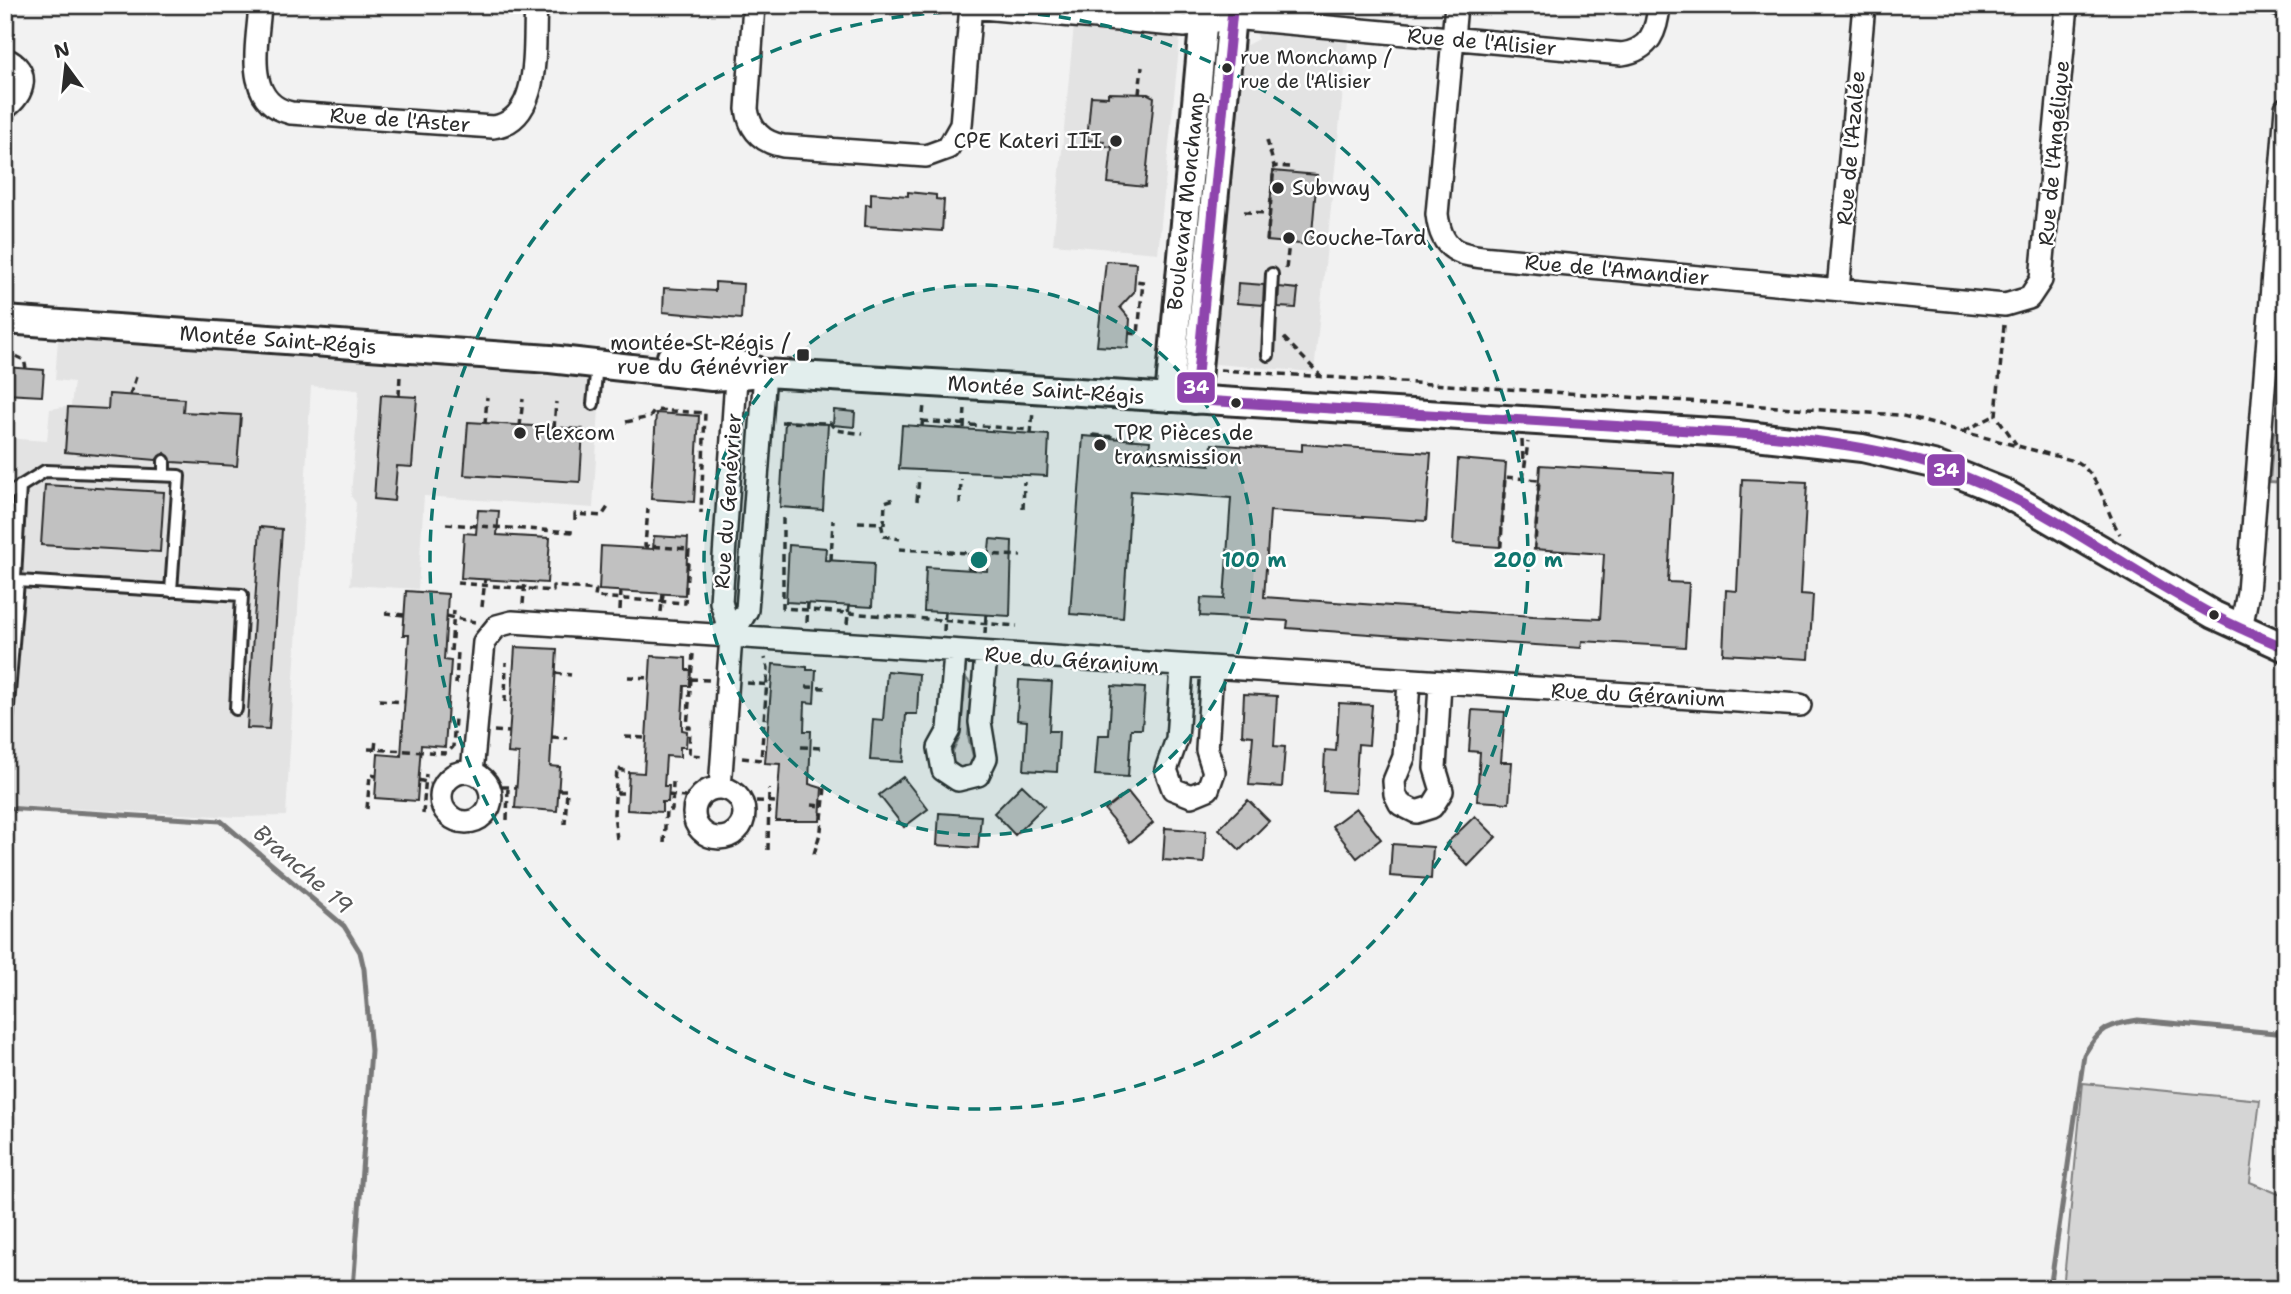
<svg xmlns="http://www.w3.org/2000/svg" width="2291" height="1294" font-family="'Shantell Sans',sans-serif">
<style>
.built{fill:#e3e3e3}
.green{fill:#d5d5d5;stroke:#808080;stroke-width:2}
.lines{fill:none;stroke-linecap:round;stroke-linejoin:round}
.stream{stroke:#787878;stroke-width:5}
.building{fill:#c1c1c1;stroke:#2b2b2b;stroke-width:2}
.service-casing{stroke:#2b2b2b;stroke-width:16}
.minor-casing{stroke:#2b2b2b;stroke-width:26}
.tertiary-casing{stroke:#2b2b2b;stroke-width:32}
.path{stroke:#2b2b2b;stroke-width:3.5;stroke-dasharray:7 5;stroke-linecap:butt}
.service{stroke:#fff;stroke-width:10}
.minor{stroke:#fff;stroke-width:21}
.tertiary{stroke:#fff;stroke-width:26}
.bus-1-casing{stroke:#fff;stroke-width:16}
.bus-1{stroke:#8e44ad;stroke-width:10}
.ring{fill:none;stroke:#0f766e;stroke-width:3.5;stroke-dasharray:12 9}
.bus-dot{fill:#2b2b2b;stroke:#fff;stroke-width:2.5}
.labels{text-anchor:middle;dominant-baseline:central;stroke-width:5;stroke-linejoin:round;paint-order:stroke}
.bus-label{font-size:19px;fill:#2b2b2b;stroke:#fff;text-anchor:start}
.street-label{font-size:21px;fill:#2b2b2b;stroke:#fff}
.poi-label{font-size:21px;fill:#2b2b2b;stroke:#fff;text-anchor:start}
.water-label{font-size:23px;font-style:italic;fill:#585858;stroke:#fff}
.centre{fill:#0f766e;stroke:#fff;stroke-width:3.5}
.ring-label{font-size:21px;text-anchor:middle;font-weight:bold;fill:#0f766e;stroke:#fff;stroke-width:5;stroke-linejoin:round;paint-order:stroke}
.line-badge{stroke:#fff;stroke-width:2.5}
.badge-label{font-size:19px;text-anchor:middle;font-weight:bold;fill:#fff}
</style>
<rect width="100%" height="100%" fill="#f2f2f2"/>
<filter id="ink" filterUnits="userSpaceOnUse"><feTurbulence type="fractalNoise" baseFrequency=".0143" numOctaves="2"/><feDisplacementMap in="SourceGraphic" scale="14" xChannelSelector="R" yChannelSelector="G"/><feConvolveMatrix kernelMatrix="1 2 1 2 8 2 1 2 1" color-interpolation-filters="sRGB"/></filter>
<g filter="url(#ink)">
<path class="built" d="M1074 25 1180 38 1158 253 1053 244Z
M1264 33 1348 42 1314 372 1215 364 1212 357 1243 53 1245 46 1258 39 1257 34Z
M58 339 601 375 593 508 424 496 418 589 350 585 356 503 351 496 359 390 311 386 286 816 237 817 5 805V438L47 441 50 409 71 406 74 382 55 380Z"/>
<path class="green" d="M2274 432 2286 433V483L2270 482Z
M966 678 971 684 968 737 973 756 970 765 960 767 953 762V751L960 736Z
M2083 1083 2260 1100 2250 1182 2286 1197V1289H2063Z"/>
<g class="lines">
<path class="stream" d="M5 808 221 821 344 926 360 952 364 969 371 1051 353 1289
M2050 1289 2084 1055C2100 1028 2107 1025 2138 1020L2286 1034"/>
</g>
<path class="building" d="M1108 93 1148 94 1154 97 1145 187 1108 183 1112 147 1103 146 1104 141 1087 140 1091 96 1108 97Z
M1273 171 1317 175 1311 245 1267 241Z
M908 192 936 195V199L944 200 942 231 865 226 866 204 871 205V193L908 196Z
M1106 261 1136 263 1134 292 1120 307 1130 319 1128 348 1097 346Z
M715 282 743 284 741 319 663 312 664 288 715 291Z
M1238 283 1264 285 1263 305 1237 303Z
M1279 287 1298 289 1296 308 1278 307Z
M5 367 44 370 42 396 5 394Z
M109 394 184 399 183 412 241 415 237 466 172 462 165 453 156 460 65 452 68 407 108 409Z
M381 395 417 397 412 467 397 466 394 501 374 499Z
M834 410 855 412 854 427 833 425Z
M656 413 699 416 694 502 651 499Z
M785 421 828 424 823 510 780 507Z
M468 422 583 429 580 482 464 475Z
M902 425 1049 435 1047 476 899 469Z
M1083 436 1150 441 1149 460 1210 465 1212 444 1302 451V444L1431 453 1426 521 1270 511 1264 597 1533 616 1600 619 1604 554 1534 549 1540 465 1674 473 1668 582 1689 583 1685 647 1582 641 1581 648 1397 636 1287 628 1288 621 1200 616 1201 598 1224 599 1231 498 1131 491 1123 618 1070 614Z
M1458 459 1506 463 1500 547 1453 544Z
M1742 479 1807 482 1801 594 1813 595 1809 659 1723 654 1726 590 1737 591Z
M45 485 164 492 160 552 41 545Z
M478 510 499 511 497 535 550 538 547 583 461 578 464 533 476 534Z
M260 527 282 529 269 729 247 728Z
M654 536 688 538 685 595 599 590 601 546 653 549Z
M990 539 1012 541 1010 616 924 611 926 567 987 571Z
M789 545 826 548 825 560 874 563 872 607 786 602Z
M406 591 448 594 444 660 451 661 445 747 421 745 417 801 375 798 378 754 401 756 409 635H403Z
M515 647 557 649 550 766 560 767 557 811 515 808 519 754 508 753Z
M651 656 686 658V670H691L690 686H684L682 719V730L687 731 686 747H680V757L666 756 664 786H669L668 802H662V812L627 810 629 772 644 773Z
M773 664 807 667V670H816L814 703 805 702 804 731H811L809 784 822 788 820 821H776L780 764 765 763Z
M887 671 919 674 917 714H906L903 762 870 760 873 719 883 720Z
M1019 680 1052 682 1049 731H1059L1057 772 1024 770 1027 721 1017 720Z
M1112 686 1145 688 1142 729H1131L1128 777 1095 775 1098 735H1109Z
M1244 694 1277 696 1274 746 1285 747 1282 787 1249 785 1253 736 1242 735Z
M1339 703 1372 705 1369 745 1358 744 1355 793 1323 791 1325 750 1336 751Z
M1472 710 1505 712 1501 762H1512L1509 803 1477 801 1480 752 1469 751Z
M903 777 928 809 904 827 879 795Z
M1022 785 1044 806 1015 835 994 813Z
M1128 792 1153 823 1130 842 1105 810Z
M1248 800 1269 821 1240 850 1219 829Z
M1356 808 1381 839 1357 858 1332 826Z
M939 813 981 816 978 848 937 845Z
M1475 816 1496 837 1468 866 1446 844Z
M1165 828 1206 831 1204 863 1163 860Z
M1392 844 1433 847 1431 879 1390 876Z"/>
<g class="lines">
<g class="service-casing">
<path id="service" d="M1268 355 1272 274
M593 404 597 365
M164 475V461
M5 496 45 471 179 476 171 591
M5 568 18 581 5 744
M15 578 20 486
M18 581 242 595 236 709"/>
</g>
<g class="minor-casing">
<path id="minor" d="M260 5C258 42 242 102 291 113L493 127C543 120 533 44 536 5
M754 5 747 109C750 130 762 142 783 146L926 156 948 148 961 125 971 5
M1188 5 1232 18 1622 54C1650 50 1657 31 1659 5
M1456 5 1437 214C1441 251 1458 255 1492 258L2005 305 2029 298 2041 280 2067 5
M2278 5 2286 6
M971 7 1185 26 1216 21
M5 59C31 69 25 95 5 108
M1838 290 1864 5
M2241 629 2248 592 2286 108
M731 637 747 610 765 373
M955 653 949 730 939 748 943 770 958 780 978 775 986 758 980 722 986 655
M1182 667 1177 739 1166 770 1173 789 1191 796 1208 789 1214 772 1207 750 1212 669
M1409 682 1404 757 1394 781 1395 794 1400 804 1416 812 1432 807 1442 791 1435 768 1440 684
M441 797a25 25 0 1 1 50 0a25 25 0 1 1-50 0Z
M472 773 484 642 497 626 512 622 1800 705
M694 813a25 25 0 1 1 50 0a25 25 0 1 1-50 0Z
M720 788 731 637 721 602 737 364"/>
</g>
<g class="tertiary-casing">
<path id="tertiary" d="M5 320 550 359 712 377 765 373 999 387 1728 433 1862 448 1933 464 2003 492 2214 615 2286 648
M671 357 726 360 753 369
M1169 398 1205 5
M1195 400 1233 5"/>
</g>
<path class="path" d="M1139 94 1142 67
M1267 140 1274 166
M1244 212 1269 213
M1267 241 1274 166 1289 167
M1286 269 1289 243
M2004 325 1996 415 2016 444
M1129 333 1138 334 1143 282 1135 281
M1284 338 1321 376
M5 351 24 360 26 368
M1220 370 1899 415 2075 461C2102 476 2104 510 2120 534
M130 395 136 377
M399 396 400 375
M922 421 1031 430
M626 422 650 417 655 410 705 413 701 513
M781 422 830 423 836 430 863 434
M485 424 487 397
M520 426 523 399
M922 426 924 404
M554 428 556 402
M964 428 965 406
M1964 431 1996 415
M1031 434 1033 411
M1106 438 1094 435 1134 439
M1522 440 1523 462
M1523 479 1528 442
M2279 499 2286 509
M917 501 919 477
M960 504 961 479
M1023 509 1024 482
M783 518V608L1017 626
M575 520V514L602 516 608 507
M858 522 881 523 884 536 900 539
M446 524 574 532
M884 525 885 502 894 499
M899 549 1021 556
M1500 559 1505 477 1539 480 1534 561
M831 560 833 520
M969 569V553
M457 583 553 591V586L596 590 595 597 685 603 689 549 645 546 648 509
M523 604 525 581
M482 607 485 579
M620 610 621 591
M661 612 663 594
M385 613 404 615
M446 616 475 622
M807 622 808 603
M847 624 849 605
M944 631 945 612
M985 634 986 615
M451 651 454 610
M693 654 687 727H690L689 755 702 756
M555 673 571 675
M628 677 650 678
M690 679 709 680
M747 683 771 685
M456 684 458 651
M806 687 825 688
M379 700 405 702
M505 702 506 662
M494 731 510 732
M552 737 567 738
M625 737 646 738
M801 747 821 748
M368 749 447 753 453 747 455 718
M375 749 376 739
M742 758 761 760 768 668 765 658
M418 780 430 783
M502 787H516
M559 790H567L565 824
M616 793H628
M668 795 685 797
M756 801 777 802
M812 805 823 806
M367 809 370 775 376 776
M423 814 426 774
M507 820 508 787
M617 839 614 814 617 769 623 770V776
M664 843 666 810H672L673 782
M768 850 769 789
M814 854 821 830 825 787"/>
<use href="#service" class="service"/>
<use href="#minor" class="minor"/>
<use href="#tertiary" class="tertiary"/>
<g class="bus-1-casing">
<path id="bus-1" d="M1233 5 1195 400 1762 435C1836 442 1909 452 1978 482 2055 514 2122 565 2195 605 2224 622 2255 635 2286 648"/>
</g>
<use href="#bus-1" class="bus-1"/>
</g>
</g>
<circle cx="979" cy="560" r="275" fill="#0f766e" fill-opacity=".12"/>
<g class="ring">
<circle cx="979" cy="560" r="275"/>
<circle cx="979" cy="560" r="549"/>
</g>
<g class="bus-dot">
<circle cx="1227" cy="68" r="6"/>
<circle cx="1116" cy="141" r="7"/>
<circle cx="1278" cy="188" r="7"/>
<circle cx="1289" cy="238" r="7"/>
<rect x="796" y="348" width="14" height="14" rx="3.5"/>
<circle cx="1236" cy="403" r="6"/>
<circle cx="520" cy="433" r="7"/>
<circle cx="1100" cy="445" r="7"/>
<circle cx="2214" cy="615" r="6"/>
</g>
<g class="labels">
<g class="bus-label">
<text x="1240" y="57">rue Monchamp /<tspan x="1240" dy="24">rue de l'Alisier</tspan></text>
</g>
<g class="street-label">
<text transform="translate(1482 42) rotate(5)">Rue de l'Alisier</text>
<text transform="translate(400 120) rotate(4)">Rue de l'Aster</text>
<text transform="translate(1851 148) rotate(-85)">Rue de l'Azalée</text>
<text transform="translate(2054 153) rotate(-85)">Rue de l'Angélique</text>
<text transform="translate(1186 201) rotate(-84)">Boulevard Monchamp</text>
<text transform="translate(1617 270) rotate(5)">Rue de l'Amandier</text>
<text transform="translate(278 340) rotate(4)">Montée Saint-Régis</text>
<text transform="translate(1046 390) rotate(4)">Montée Saint-Régis</text>
<text transform="translate(728 501) rotate(-86)">Rue du Genévrier</text>
<text transform="translate(1072 660) rotate(4)">Rue du Géranium</text>
<text transform="translate(1638 695) rotate(3)">Rue du Géranium</text>
</g>
<g class="poi-label">
<text x="1102" y="141" text-anchor="end">CPE Kateri III</text>
<text x="1292" y="188">Subway</text>
<text x="1303" y="238">Couche-Tard</text>
<text x="789" y="343" text-anchor="end">montée St-Régis /<tspan x="789" dy="24">rue du Génévrier</tspan></text>
<text x="534" y="433">Flexcom</text>
<text x="1114" y="433">TPR Pièces de<tspan x="1114" dy="24">transmission</tspan></text>
</g>
<g class="water-label">
<text transform="translate(303 869) rotate(41)">Branche 19</text>
</g>
</g>
<circle cx="979" cy="560" r="10" class="centre"/>
<g class="ring-label">
<text x="1254" y="567">100 m</text>
<text x="1528" y="567">200 m</text>
</g>
<g class="line-badge">
<rect x="1176" y="371" width="40" height="33" rx="7" fill="#8e44ad"/>
<rect x="1926" y="453" width="40" height="34" rx="7" fill="#8e44ad"/>
</g>
<g class="badge-label">
<text x="1196" y="394">34</text>
<text x="1946" y="477">34</text>
</g>
<rect width="2291" height="1294" fill="none" stroke="#fff" stroke-width="28"/>
<rect x="14" y="14" width="2263" height="1266" fill="none" stroke="#2b2b2b" stroke-width="2.5" filter="url(#ink)"/>
<g transform="translate(66 66) rotate(345)" stroke="#ffffff" stroke-width="5" paint-order="stroke">
<path d="M0-5L12 26L0 18L-12 26Z" fill="#2b2b2b"/>
<text y="-10" font-size="19" font-weight="bold" text-anchor="middle" fill="#2b2b2b">N</text>
</g>
</svg>
